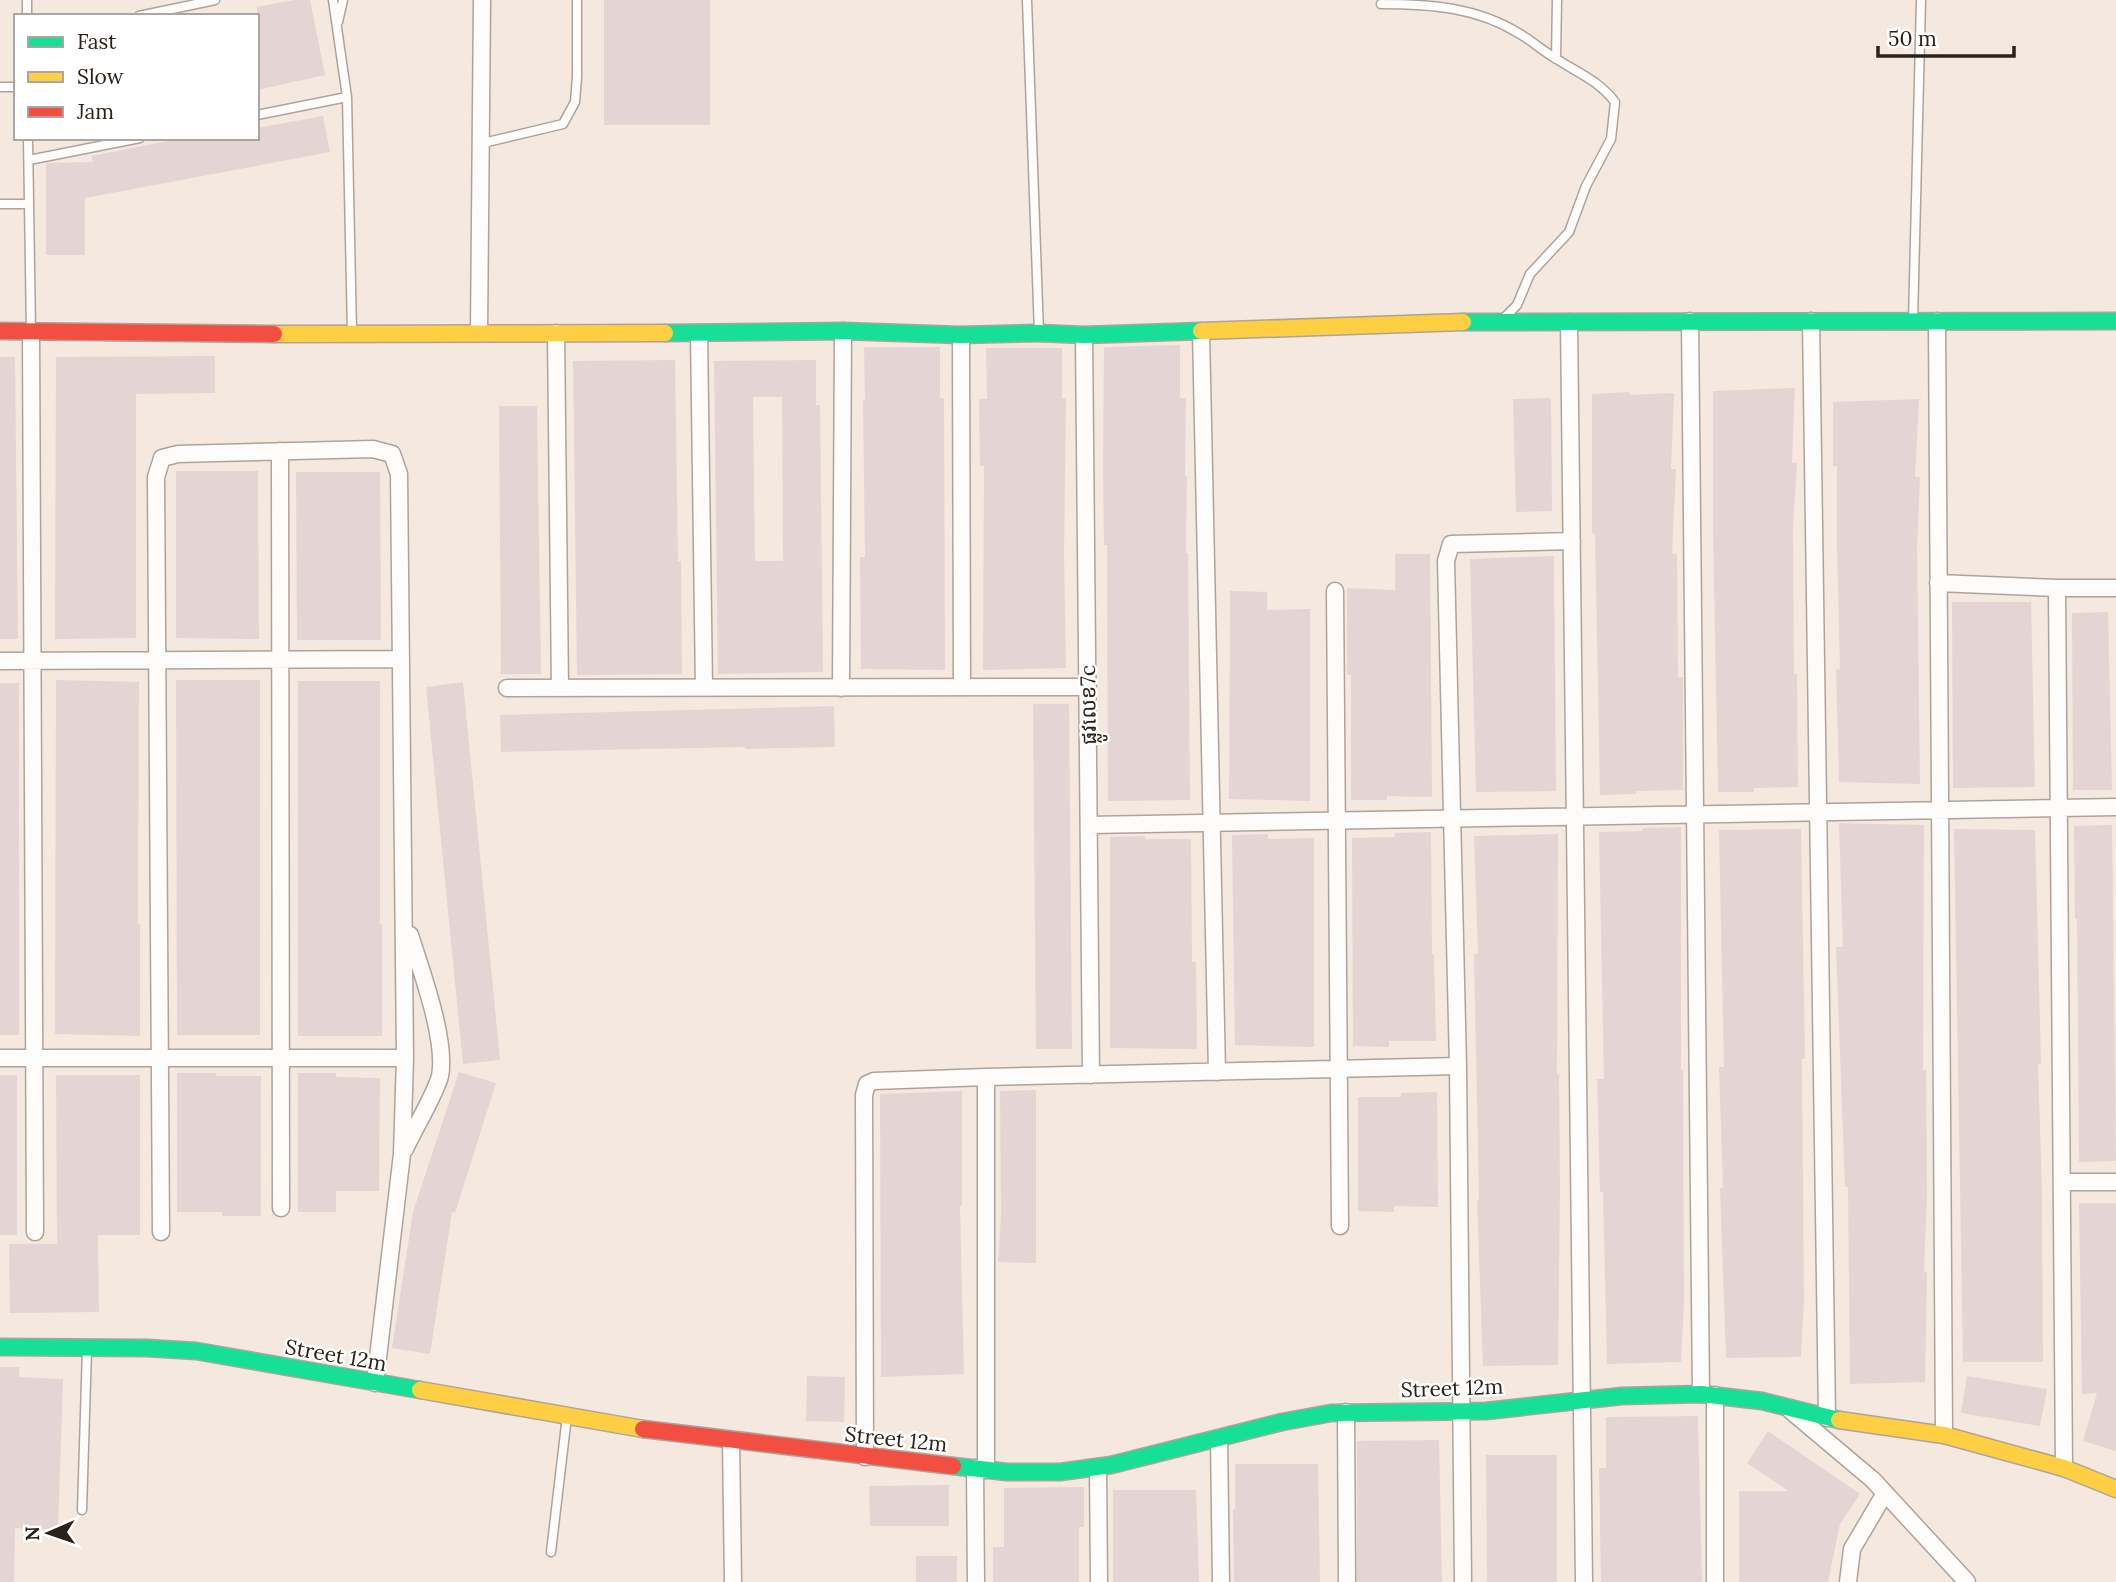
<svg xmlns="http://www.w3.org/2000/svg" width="2116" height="1582" font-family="Lora,'Noto Sans Khmer',serif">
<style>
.building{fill:#e5d4d4;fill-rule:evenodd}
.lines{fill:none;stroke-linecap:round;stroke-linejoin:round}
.lane-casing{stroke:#aea39b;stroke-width:11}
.street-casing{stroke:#aea39b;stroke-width:19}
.fast-casing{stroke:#aea39b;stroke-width:19}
.slow-casing{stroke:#aea39b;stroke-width:19}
.jam-casing{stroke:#aea39b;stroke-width:19}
.lane{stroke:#fefcfa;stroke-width:8}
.street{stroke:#fefcfa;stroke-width:16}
.fast{stroke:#16e098;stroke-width:16}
.slow{stroke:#ffcf43;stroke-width:16}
.jam{stroke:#f24e42;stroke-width:16}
.labels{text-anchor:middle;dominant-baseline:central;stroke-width:5;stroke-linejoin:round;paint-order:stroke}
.street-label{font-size:21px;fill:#2c2118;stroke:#fff}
</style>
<rect width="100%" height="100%" fill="#f5e8df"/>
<path class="building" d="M294 0H310L325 75 257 90V7Z
M604 0H710V125H604Z
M323 116 330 152 85 198V255H46V163L93 162 91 156 183 138H257V128Z
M1180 345V398H1186L1185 476H1187L1186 553H1188L1190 800 1108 801 1107 545H1104L1103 467 1104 347Z
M864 347H940V398H944L945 670 861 669 860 557H865L863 400H865Z
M986 348H1062V399L1066 398 1064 556 1066 668 983 670 984 466H980L979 399H987Z
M215 356V393L136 394V638L55 639 56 357Z
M0 357H15L18 639H0Z
M675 360 678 561H681L682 674 577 675 573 361Z
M816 360V405H820L823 672 718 674 714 361ZM753 397H782L783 561H755Z
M1795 388 1792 463H1797L1793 528 1794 674H1797L1798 787 1754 788V792H1718L1713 528V391Z
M1630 392V395L1674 393 1671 469H1676L1672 554H1677L1678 677H1683V790L1636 791V794L1600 795 1595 533 1592 534V394Z
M1551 398 1552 511 1516 512 1513 399Z
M1919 399 1915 477H1920L1917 547 1920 784 1839 782 1836 670 1840 669 1837 549V466H1833V402Z
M499 406H537L541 674H501Z
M176 471H258L259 639 176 638Z
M296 472H380L381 640H297Z
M1395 554H1430L1432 797 1387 796V800H1351V675H1347V588L1395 590Z
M1554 556 1556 791 1476 792 1470 559Z
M1230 591 1267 592V610L1310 609V801L1229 799Z
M1952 602H2031L2035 787 1953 788Z
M2108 612 2112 790H2073L2072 613Z
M56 680 139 682 138 924H140V1036L55 1034Z
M176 680H260V1035H177Z
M298 681H380V924H382V1036H298Z
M463 682 500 1060 463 1064 426 687Z
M0 683H19V1035H0Z
M1033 704H1069L1072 1049H1036Z
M834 706 835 747 745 749V747L501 752 500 715Z
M1839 823 1924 825 1923 1070H1926L1927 1194 1924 1272H1927L1925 1382 1850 1384 1848 1187H1845L1836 947H1843Z
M2112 825 2116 1161 2079 1162 2077 919H2075L2074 826Z
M1681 827V1070H1683L1684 1302 1681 1362 1607 1364 1603 1192H1600L1597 1079H1604L1599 832 1642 831V828Z
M1801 829 1805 1059H1802L1804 1300 1801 1357 1726 1358 1720 1188H1723L1719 1067H1724L1719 830Z
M1954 829 2035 830 2041 1064H2038L2042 1193 2043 1362H1963Z
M1431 832 1432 954H1434L1436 1041H1389V1047L1353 1046 1352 838 1395 837V833Z
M1268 834V839L1314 838V1047L1235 1045 1232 835Z
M1558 834 1557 1074H1559L1560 1188 1558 1365 1483 1366 1477 1200H1479L1474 954H1478L1474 836Z
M1145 836V839H1191L1192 962H1196L1197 1049 1110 1048V837Z
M459 1072 496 1083 455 1213 452 1212 430 1354 392 1348 413 1212Z
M177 1073H216V1076H261V1216H222V1212H177Z
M298 1073H336V1077L380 1078 379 1191H336V1212H298Z
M0 1075H17V1235H0Z
M56 1075H140V1235H98L99 1312 10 1313 9 1244H57Z
M1036 1090V1263L998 1262 1001 1217 1000 1091Z
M962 1091V1206H960L964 1374 881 1377 880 1094Z
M1437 1092 1438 1207 1394 1206V1212L1358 1211V1097H1401V1093Z
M2079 1203H2116V1451L2083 1441 2097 1393 2082 1394Z
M0 1367H19V1377L63 1379 58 1530 15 1528 14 1582H0Z
M807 1376 845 1377 844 1422 806 1421Z
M1967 1376 2047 1389 2040 1426 1961 1413Z
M1698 1416 1702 1582H1601L1599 1468H1606V1417Z
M1768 1431 1860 1494 1840 1524 1828 1582H1739V1491H1789L1747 1463Z
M1439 1440 1442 1582H1357V1441Z
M1486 1455H1557V1582H1487Z
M1235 1464H1318L1320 1582H1234L1233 1509H1235Z
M949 1485V1526H870L869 1486Z
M1084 1487V1527H1079V1582H993V1547H1004V1488Z
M1113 1490H1196L1199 1582H1113Z
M916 1556H957V1582H916Z"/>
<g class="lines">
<g class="lane-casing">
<path id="lane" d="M27 0V16
M333 0 347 97 352 332
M1027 0 1039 333
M1381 4C1430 4 1477 7 1520 34 1532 41 1543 51 1555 58 1578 73 1598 80 1615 102L1611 139 1586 186 1569 232 1530 274 1517 305 1504 318
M139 16 215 0
M338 22 343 0
M1556 59 1557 0
M0 87H16
M257 115 347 97
M28 138 31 331
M479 144 563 124 575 102 577 77V0
M29 160 140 138
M0 204H29
M1913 321 1921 0
M82 1510 87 1349
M551 1552 567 1416"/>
</g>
<g class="street-casing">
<path id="street" d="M1690 321 1701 1394
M1811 321 1827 1418
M1937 321 1944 1435
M1569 322 1584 1582
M31 332 35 1232
M1201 332 1217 1072
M479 333 482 0
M556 333 560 688
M699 333 704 688
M961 335 962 687
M1084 335 1091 1075
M280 451 281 1208
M1938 583 2057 588H2116
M2057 588 2064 1468
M1335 591 1340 1226
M0 661 400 659
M507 688 1088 687
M841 688 843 331
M1089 825 2116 807
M0 1058H405
M405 1149C413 1131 436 1093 440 1076 447 1040 421 970 410 935
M2062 1182H2116
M161 1232 156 477 162 458 178 454 373 449 392 454 399 474 405 1058 402 1154 375 1383
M1715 1395V1582
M1791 1411 1873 1480 1967 1582
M1346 1412 1347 1582
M1219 1439 1221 1582
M731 1441 733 1582
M865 1457 864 1095 867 1084 874 1081 986 1077
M1098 1467 1099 1582
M975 1468 976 1582
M986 1470V1077L1458 1066
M1463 1582 1458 1066 1446 561 1451 544 1572 541
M1848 1582 1852 1549 1885 1493"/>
</g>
<g class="fast-casing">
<path id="fast" d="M1463 322 2116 321
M665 333 843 331 961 335 1039 333 1084 335 1201 331
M0 1347 147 1348 196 1351 420 1390
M953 1466 1007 1472H1060L1111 1465 1282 1422 1331 1413 1486 1411 1622 1396 1701 1394 1762 1401 1839 1420"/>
</g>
<g class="slow-casing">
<path id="slow" d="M1201 331 1463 322
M274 334 665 333
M420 1390 643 1429
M1839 1420 1944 1435 2064 1468 2116 1489"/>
</g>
<g class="jam-casing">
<path id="jam" d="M0 331 274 334
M643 1429 953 1466"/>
</g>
<use href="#lane" class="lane"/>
<use href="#street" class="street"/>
<use href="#fast" class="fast"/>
<use href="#slow" class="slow"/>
<use href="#jam" class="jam"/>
</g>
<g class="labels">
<g class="street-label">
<text transform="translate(1088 705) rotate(-91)">ផ្លូវលេខ7c</text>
<text transform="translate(336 1355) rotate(10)">Street 12m</text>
<text transform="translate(1452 1388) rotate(-2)">Street 12m</text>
<text transform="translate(896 1439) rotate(6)">Street 12m</text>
</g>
</g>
<rect x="14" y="14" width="245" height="126" fill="#ffffff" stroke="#aba6a3" stroke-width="2"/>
<rect x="28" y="37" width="35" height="10" fill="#16e098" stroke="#aba6a3" stroke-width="2"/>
<text x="77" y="49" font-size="21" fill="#2c2118">Fast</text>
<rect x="28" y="72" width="35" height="10" fill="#ffcf43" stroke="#aba6a3" stroke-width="2"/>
<text x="77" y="84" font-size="21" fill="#2c2118">Slow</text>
<rect x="28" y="107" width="35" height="10" fill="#f24e42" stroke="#aba6a3" stroke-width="2"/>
<text x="77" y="119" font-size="21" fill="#2c2118">Jam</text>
<g transform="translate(49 1533) rotate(268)" stroke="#ffffff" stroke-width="5" paint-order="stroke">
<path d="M0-5L12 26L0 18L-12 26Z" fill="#2c2118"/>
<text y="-10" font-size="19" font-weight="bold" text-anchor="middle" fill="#2c2118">N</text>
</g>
<path d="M1878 46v10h136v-10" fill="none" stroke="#2c2118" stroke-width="3.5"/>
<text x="1888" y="46" font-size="21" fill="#2c2118" stroke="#ffffff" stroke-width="5" paint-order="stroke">50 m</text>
</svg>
